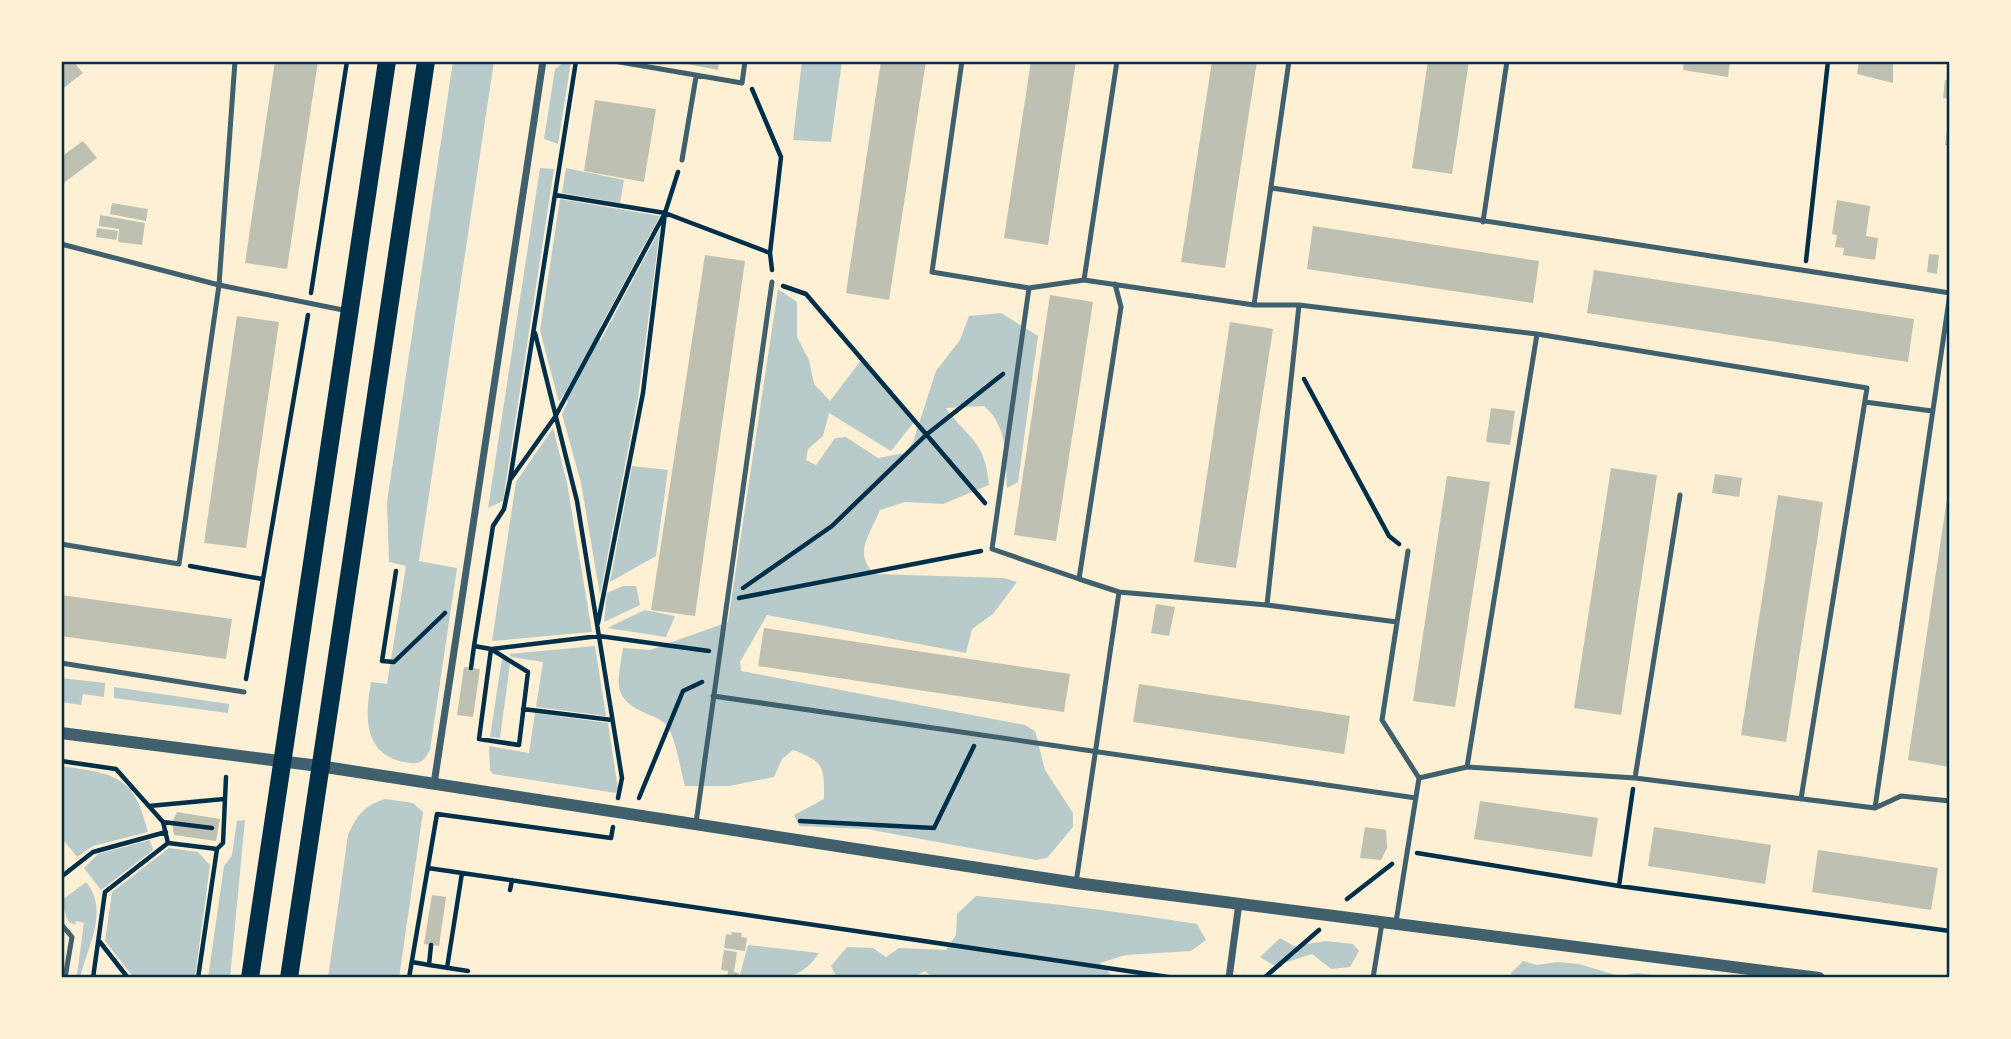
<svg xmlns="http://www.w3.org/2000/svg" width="2011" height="1039" font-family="'PT Sans Narrow',sans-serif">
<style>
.green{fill:#b9caca}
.building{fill:#bec0b2}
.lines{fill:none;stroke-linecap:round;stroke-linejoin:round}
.path{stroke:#003049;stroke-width:4.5}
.service{stroke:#3f606c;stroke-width:5}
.minor{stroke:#3f606c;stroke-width:7}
.tertiary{stroke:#3f606c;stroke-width:12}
.primary{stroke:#003049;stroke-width:18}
.neatline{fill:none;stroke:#003049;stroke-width:2.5}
</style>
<rect width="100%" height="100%" fill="#fdf0d5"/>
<path class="green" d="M453 61H494L419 561 457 568 430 750C423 763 419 765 404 762 363 754 365 716 371 682L387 684 406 566 389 562 387 502Z
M571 61 558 144 544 139 555 69 564 62Z
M802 61H842L831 142 793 140Z
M540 168 554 169 503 501 488 508Z
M566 168 624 180 620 203 562 193Z
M560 199 660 216 600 327V342L660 229 638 398 600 595 581 483 562 414 568 402 564 394 559 402 540 331Z
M778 289 797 302V337L809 360 814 384 830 401 862 359 915 421 891 451 829 413 823 436 808 449 806 460 816 465 835 438 846 437 878 458 905 453 913 442 936 371 960 340 969 316 1001 313 1038 336 1018 482 1007 488C1005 457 1009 428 984 406L946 408C969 440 985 440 989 485L943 504 905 502 880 510C870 535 853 552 874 574L1004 578 1017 582 993 614 972 629 966 653 767 615 740 662 741 671 1025 725 1035 731 1045 770 1073 813V827L1047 858 1036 860 866 829 799 826 794 815 824 799C824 767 825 762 793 750L782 759 774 777 729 786H685C680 768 677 745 669 729 665 722 658 718 652 716 611 699 617 687 623 648L650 650 728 622Z
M553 428 567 483 592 632 492 641 516 482Z
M632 466 668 470 656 556 610 582Z
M623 586H636L640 605 604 622 607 593Z
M645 610 675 616 666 637 607 628Z
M595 646 606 716 536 707 543 662 511 657 509 654Z
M502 658 510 663 500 738 490 737Z
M61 678 105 683 104 697 83 694 81 705 61 702Z
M114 687 229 704 228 713 114 698Z
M535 713 608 723 618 789 616 793 493 774 490 770 489 746 529 753Z
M61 766C114 774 134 774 148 832L93 846 77 857 61 837Z
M385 799 413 803 423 812 399 978H328L348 835C357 815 365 805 385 799Z
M245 820 230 978H208L224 866 232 855 237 821Z
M150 840 153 850 101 890 84 868 98 854Z
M169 848 198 852 210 865 195 978H134L105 941 112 892Z
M86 882C110 911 87 947 80 978H73L77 974 84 923 76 921 75 925 68 921 61 901Z
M976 896C1051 903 1123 912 1197 924L1206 940 1191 951 1126 955 1100 963 1114 978H933L925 971 912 978 878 975 877 978H837L831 966 847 947 873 948 886 957 899 948 946 950 956 935 957 914Z
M1280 938 1294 946 1326 941 1353 944 1359 951 1350 967 1331 969 1312 954 1275 966 1260 957Z
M748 945 819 953C798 985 773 978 739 978Z
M1523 961 1537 965 1557 962 1579 964 1619 976 1637 973 1674 978H1512L1511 973Z"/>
<path class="building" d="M61 61H73L83 73 61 90Z
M275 61H318L287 269 245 263Z
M672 61H719L718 70Z
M881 61H926L889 300 846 293Z
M1031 61H1076L1048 245 1004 238Z
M1212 61H1257L1225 268 1181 262Z
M1428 61H1469L1452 174 1412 168Z
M1684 61H1730L1728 77 1683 70Z
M1859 61H1893V83L1857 74Z
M1945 80H1950V99L1943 98Z
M595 100 656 109 644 182 584 171Z
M1948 122H1950V146L1945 145Z
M83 141 97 158 61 185V157Z
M1837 200 1870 206 1866 236 1878 238 1875 260 1843 255 1844 248 1835 247 1837 235 1832 234Z
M112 203 148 209 146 221 110 214Z
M100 215 145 223 142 245 118 242 119 229 99 226Z
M1313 226 1539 261 1533 303 1307 269Z
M97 228 118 231 116 240 96 237Z
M1929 254 1939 255 1937 274 1927 272Z
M705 255 745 261 695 616 651 610Z
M1594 270 1914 319 1908 362 1587 313Z
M1050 295 1093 302 1056 541 1014 535Z
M237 316 279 322 246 548 204 543Z
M1230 322 1273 329 1236 568 1194 562Z
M1491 408 1515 411 1510 445 1486 442Z
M1611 468 1657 475 1621 715 1574 708Z
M1715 474 1742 478 1739 497 1712 493Z
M1447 476 1490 482 1455 707 1413 701Z
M1948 492H1950V767L1908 760Z
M1778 495 1823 502 1786 742 1741 735Z
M61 595 232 619 226 659 61 636Z
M1156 604 1175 607 1169 636 1151 633Z
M764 628 1070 674 1064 712 758 666Z
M464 667 480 669 473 717 457 715Z
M1139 684 1350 716 1344 754 1133 722Z
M1480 801 1598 818 1592 857 1474 839Z
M177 812 220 819 216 841 174 835 172 822Z
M1365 827 1386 830 1387 848 1381 860 1360 858Z
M1654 827 1771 845 1765 884 1648 866Z
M1818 850 1938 868 1931 910 1812 892Z
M432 895 446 897 439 946 424 944Z
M731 932 742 933 741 937 747 938 745 951 724 948 726 934 732 935Z
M724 950 737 952 734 972 739 973 738 978H727L728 971 721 970Z"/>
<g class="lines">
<path class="path" d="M752 89 781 157 770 253
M555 195 665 213 770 253 772 270
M1806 261 1828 61
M783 286 806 294 985 503
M311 293 347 61
M535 333 577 501 622 778 618 798
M1304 379 1389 536 1399 544
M510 480 555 417 665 213 678 172
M190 566 262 579
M396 571 382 661 394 662 445 613
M743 588 832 526 926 435 1003 374
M739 598 981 551
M598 623 643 393 665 213
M491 649 528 672 519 745 479 739 491 649 474 646 493 526 504 509 510 480 576 61
M492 649 599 636 709 651
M471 668 474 646
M246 679 308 315
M523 709 612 720
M61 761 116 769 163 822 168 843 217 849
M639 798 683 691 702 682
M149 806 224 799
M800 821 934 828 974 746
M163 822 212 828
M1417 853 1619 886 1950 931
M428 868 462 873
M61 877 93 852 166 832
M1619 886 1633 789
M510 890 512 880
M1347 899 1392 864
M100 942 128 978
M412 962 429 965 431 945
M429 965 468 971
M447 968 462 873 1175 978
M93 978 105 892 168 843
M198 978 217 849 223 843 226 777
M409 978 437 814 611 838 613 827
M1264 978 1319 930"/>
<path class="service" d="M614 61 742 83 745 61
M962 61 932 272 1029 288 1084 280 1254 305H1299L1537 334 1867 388 1801 799
M682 160 696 77
M1272 188 1950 293
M1483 222 1507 61
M61 244 219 285 348 311
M1084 280 1117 61
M1115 284 1121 307 1079 579 1119 592 1267 605 1299 305
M1029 288 992 549 1079 579
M1254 305 1289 61
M1865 402 1932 411
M61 544 179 564 219 285 235 61
M1408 551 1382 720 1419 778 1467 767 1635 778 1875 808 1901 796 1950 801
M1267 605 1397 622
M61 663 244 692
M713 696 1416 798
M1467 767 1537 334
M1635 778 1680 495
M1875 808 1950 293
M696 823 772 282
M1076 883 1119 592
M1396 922 1419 778
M61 924 72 937 65 978
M1373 978 1382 923"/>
<path class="minor" d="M434 784 543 61
M1229 978 1239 903"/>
<path class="tertiary" d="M61 733 319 766 1076 883 1819 978"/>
<path class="primary" d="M250 978 387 61
M289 978 426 61"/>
</g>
<rect width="2011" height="1039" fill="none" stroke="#fdf0d5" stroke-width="126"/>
<rect x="63" y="63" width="1885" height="913" class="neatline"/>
</svg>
